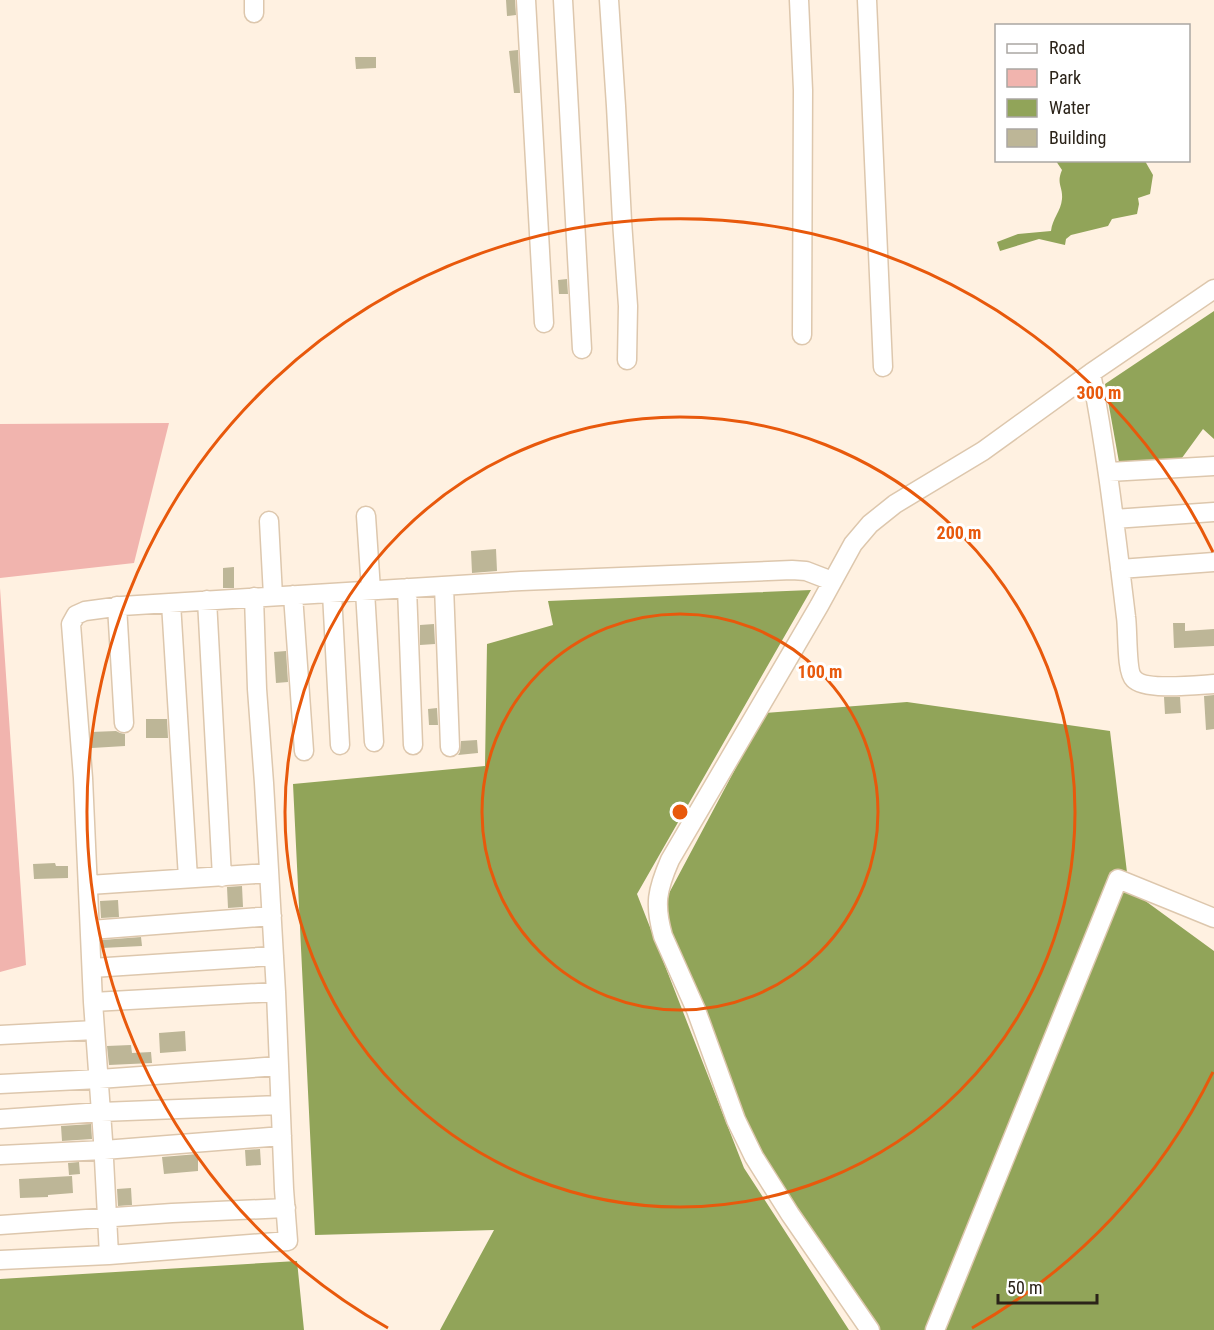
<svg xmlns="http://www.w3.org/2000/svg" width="1214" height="1330" font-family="'Roboto Condensed',sans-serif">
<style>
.green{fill:#f1b4ae}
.water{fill:#91a459}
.building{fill:#bdb697}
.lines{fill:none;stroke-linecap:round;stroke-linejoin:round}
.minor-casing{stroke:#ddc7ad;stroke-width:21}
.minor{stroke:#fff;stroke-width:18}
.ring{fill:none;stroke:#e8590c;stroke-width:3}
.centre{fill:#e8590c;stroke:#fff;stroke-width:3}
.ring-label{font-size:18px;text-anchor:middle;font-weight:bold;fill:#e8590c;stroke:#fff;stroke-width:6;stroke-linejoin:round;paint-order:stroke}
</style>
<rect width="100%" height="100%" fill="#fff1e1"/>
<path class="green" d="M169 423 134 563 0 578V424Z
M0 588 26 965 0 972Z"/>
<path class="water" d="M1056 161H1145L1153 175 1150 194 1138 198 1139 204 1137 214 1112 219 1108 226 1071 235 1066 239 1065 245 1039 239 1000 251 997 242 1018 234 1051 231C1052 219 1061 211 1062 199 1063 186 1056 184 1062 170Z
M1214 311V439L1203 429 1179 462H1119L1105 384Z
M811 590 637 894 744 1168 849 1330H440L494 1230 315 1235 293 784 485 766 487 644 553 625 548 601Z
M907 702 1110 731 1129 889 1214 951V1330H863L754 1157 659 912 765 713Z
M297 1261 304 1330H0V1279Z"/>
<path class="building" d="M506 0H515L516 15 507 16Z
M518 50 520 93H514L509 51Z
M355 57H376V68L356 69Z
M567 279 568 294H559L558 280Z
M496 549 497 571 472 573 471 551Z
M234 567V588H223V568Z
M1173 623H1185V631L1214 629V646L1174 648Z
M434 624 435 644 420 645V625Z
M286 651 288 682 276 683 274 652Z
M1214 695V729L1206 730 1204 696Z
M1164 697H1180L1181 713 1165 714Z
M437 708 438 725H429L428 709Z
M146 719H167L168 738H146Z
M116 731 120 733 125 734V746L92 748 91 732Z
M477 740 478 753 458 755 460 752 461 741Z
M55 863 56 866H68V878L34 879 33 864Z
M242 886 243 907 228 908 227 887Z
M118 900 119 917 101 918 100 901Z
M141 937 142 946 102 948V940Z
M185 1031 186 1051 160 1053 159 1033Z
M131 1045 132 1053 151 1052 152 1063 109 1065 107 1046Z
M91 1124 92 1139 62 1141 61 1126Z
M260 1149 261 1165 246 1166 245 1150Z
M198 1154V1171L164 1174 162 1157Z
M79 1162 80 1174 69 1175 68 1163Z
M72 1176 73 1193 48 1195V1197L20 1198 19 1179Z
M131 1188 132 1205 118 1206 117 1189Z"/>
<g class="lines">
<g class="minor-casing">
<path id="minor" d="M254 0V13
M526 0 544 323
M563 0 582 349
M609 0 616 106 622 221 628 306 627 360
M799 0 803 90 802 335
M867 0 883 367
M1091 373C1107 454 1116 535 1126 617 1128 630 1126 672 1134 679 1145 691 1197 685 1214 684
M1109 472 1214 466
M366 516 371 590
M1114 519 1214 512
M269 521 273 596
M1120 569 1214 562
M444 586 450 747
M407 588 413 745
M365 591 374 742
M332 593 340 745
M293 595 304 751
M207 600 222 877
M171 603 188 878
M117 606 124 723
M89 885 269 873
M91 930 272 916
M92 968 274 956
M93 1002 276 992
M0 1035 95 1030
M0 1084 99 1079 279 1066
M0 1119 101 1112 280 1105
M0 1155 104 1150 282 1136
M0 1225 172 1213 286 1208
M109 1255 103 1140 93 1002 83 778 71 624 76 615 85 611 122 606 521 581 792 570 806 571 832 581
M0 1260 109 1255 288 1241 284 1189 276 992 264 783 257 689 254 597
M870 1330 790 1214 754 1157 736 1120 696 1010 663 936C654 904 657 890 670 860L819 606 853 544 870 524 895 504 983 451 1091 373 1214 289
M935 1330 1118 879 1214 918"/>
</g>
<use href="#minor" class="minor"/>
</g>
<g class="ring">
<circle cx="680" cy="812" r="198"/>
<circle cx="680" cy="812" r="395"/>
<path d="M1213 1072A593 593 0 0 1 972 1328M388 1328A593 593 0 1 1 1213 552"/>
</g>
<circle cx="680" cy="812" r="9" class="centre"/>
<g class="ring-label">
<text x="1099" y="399">300 m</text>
<text x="959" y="539">200 m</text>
<text x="820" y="678">100 m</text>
</g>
<rect x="995" y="24" width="195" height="138" fill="#ffffff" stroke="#aaa7a3" stroke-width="1.5"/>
<rect x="1007" y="44" width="30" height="9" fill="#ffffff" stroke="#aaa7a3" stroke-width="1.5"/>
<text x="1049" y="54" font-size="18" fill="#2b2319">Road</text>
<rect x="1007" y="69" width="30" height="18" fill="#f1b4ae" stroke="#aaa7a3" stroke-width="1.5"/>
<text x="1049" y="84" font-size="18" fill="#2b2319">Park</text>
<rect x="1007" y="99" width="30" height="18" fill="#91a459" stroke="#aaa7a3" stroke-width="1.5"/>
<text x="1049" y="114" font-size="18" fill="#2b2319">Water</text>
<rect x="1007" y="129" width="30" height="18" fill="#bdb697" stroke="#aaa7a3" stroke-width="1.5"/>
<text x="1049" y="144" font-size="18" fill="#2b2319">Building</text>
<path d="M998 1294v9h99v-9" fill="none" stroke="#2b2319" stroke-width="3"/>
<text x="1007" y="1294" font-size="18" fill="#2b2319" stroke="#ffffff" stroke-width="4.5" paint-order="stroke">50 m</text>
</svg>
